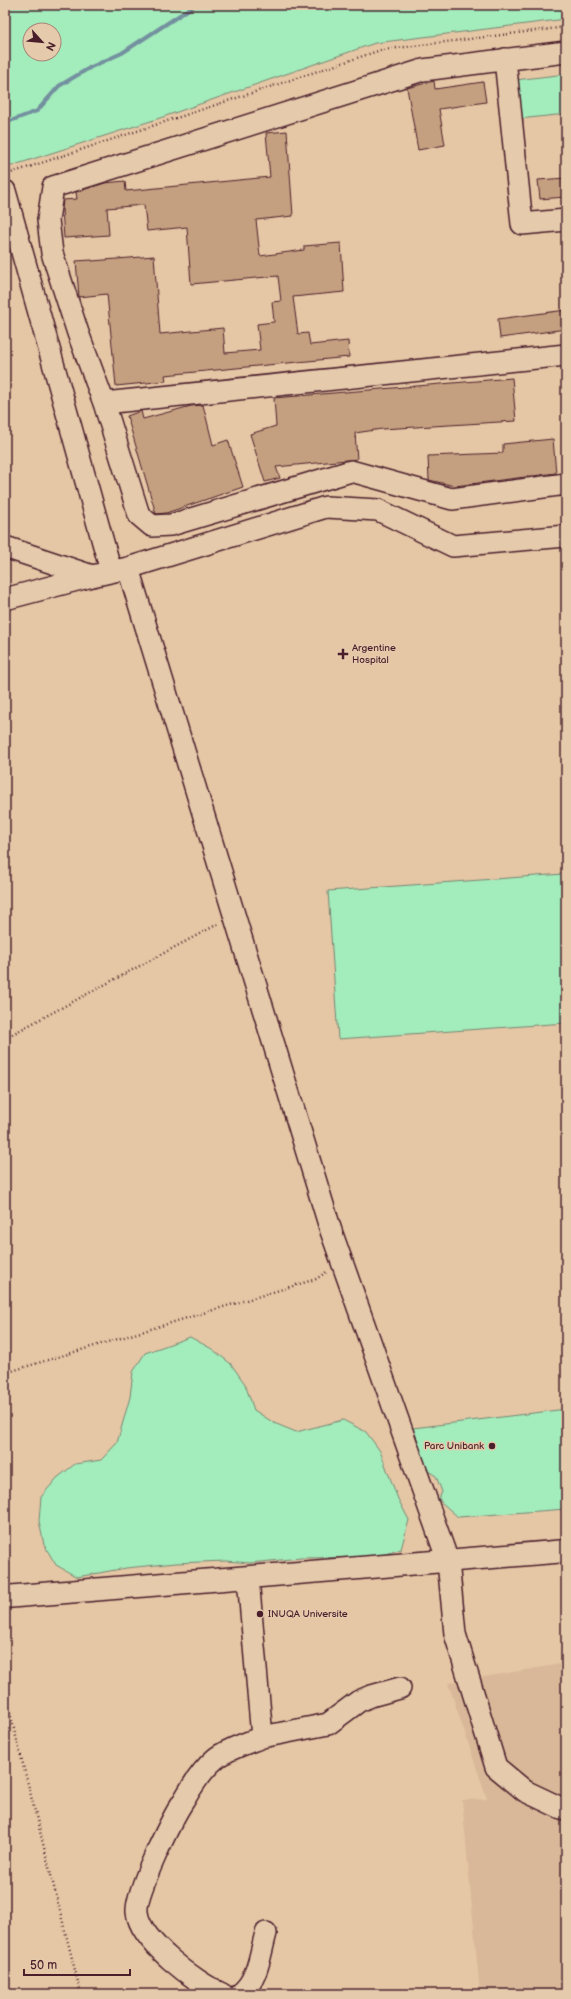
<svg xmlns="http://www.w3.org/2000/svg" width="571" height="1999" font-family="'Balsamiq Sans',sans-serif">
<style>
.built{fill:#d8b898}
.green{fill:#a3ecbb;stroke:#768673;fill-rule:evenodd}
.lines{fill:none;stroke-linecap:round;stroke-linejoin:round}
.stream{stroke:#73909f;stroke-width:4}
.building{fill:#c5a080;stroke:#4a1f2b}
.minor-casing{stroke:#4a1f2b;stroke-width:24}
.major-casing{stroke:#4a1f2b;stroke-width:25}
.path{stroke:#4a1f2b;stroke-width:2.5;stroke-dasharray:1 3;stroke-linecap:butt}
.minor{stroke:#e5caac;stroke-width:21}
.major{stroke:#e5caac;stroke-width:22}
.poi-dot{fill:#4a1f2b;stroke:#e5caac;stroke-width:1.5}
.labels{text-anchor:middle;dominant-baseline:central;stroke-width:3;stroke-linejoin:round;paint-order:stroke}
.poi-label{font-size:10px;fill:#4a1f2b;stroke:#e5caac;text-anchor:start}
</style>
<rect width="100%" height="100%" fill="#e5c7a5"/>
<filter id="ink" filterUnits="userSpaceOnUse"><feTurbulence type="fractalNoise" baseFrequency=".025" numOctaves="2"/><feDisplacementMap in="SourceGraphic" scale="8" xChannelSelector="R" yChannelSelector="G"/><feConvolveMatrix kernelMatrix="1 2 1 2 8 2 1 2 1" color-interpolation-filters="sRGB"/></filter>
<g filter="url(#ink)">
<path class="built" d="M566 1663V1994H480L462 1800 487 1799 448 1683Z"/>
<path class="green" d="M5 5H566V19L375 43 154 120 5 168ZM30 30H54V54H30Z
M566 74V114L519 119 515 80Z
M564 874 566 901V1023L338 1039 328 891Z
M190 1337 212 1349 231 1364 245 1384 254 1410 274 1423 296 1432 343 1420 366 1432 380 1451 398 1499 409 1520 401 1549 376 1557 301 1558 250 1563 226 1561 176 1563 126 1568 77 1577 56 1565 44 1545 39 1521 41 1497 57 1478 75 1464 101 1460 117 1443 130 1397 133 1372 145 1353Z
M566 1409V1509L458 1517 441 1502 439 1498 442 1492 436 1476 428 1471 425 1465 413 1428Z"/>
<g class="lines">
<path class="stream" d="M5 123 37 111 59 86 91 67 122 53 195 5"/>
</g>
<path class="building" d="M434 81 435 89 483 82 486 102 439 109 445 145 418 150 407 88Z
M287 131 293 216 256 220 260 256 304 250V246L341 243 344 292 293 297 298 334 308 333 310 345 348 341 349 357 165 375 166 381 116 386 107 294 79 297 76 261 92 260V261L154 256 160 334 223 328 225 353 260 350 257 324 274 322 272 302 281 301 278 276 191 284 187 227 147 231 144 205 107 208 109 235 64 238 62 209 63 200 77 199 76 192 105 183 125 181 126 191 270 177 266 133Z
M566 178V197L540 199 538 180Z
M566 310V329L500 338 498 319Z
M512 378 516 421 382 429 355 433 357 459 276 467 280 478 265 482 250 434 276 426 274 398Z
M203 405 213 445 228 440 243 487 166 513 156 514 127 416 141 411 143 419 191 406Z
M553 439 556 473 455 486 429 480 428 456 503 453V444Z"/>
<g class="lines">
<g class="minor-casing">
<path id="minor" d="M566 52 423 70 53 187 48 220 52 253 78 333 104 403 139 515 152 526 171 525 351 471 452 499 566 484
M505 59 522 224 566 220
M5 191 111 571
M104 403 566 355
M5 547 92 576 128 568 326 507 378 510 453 546 566 536
M128 568 331 1231 448 1561 455 1634 496 1767 525 1791 561 1808 566 1809
M5 599 92 576
M248 1578 262 1737 328 1724 359 1701 371 1696 400 1688
M222 1994C196 1983 140 1941 137 1912 135 1893 172 1818 184 1800 192 1786 202 1770 215 1759 223 1751 250 1742 262 1737
M240 1994C258 1981 260 1954 266 1933"/>
</g>
<g class="major-casing">
<path id="major" d="M5 1597 566 1551"/>
</g>
<path class="path" d="M8 174 381 50 566 27
M5 1038 220 923
M5 1373 316 1279 328 1271
M5 1693 81 1994"/>
<use href="#minor" class="minor"/>
<use href="#major" class="major"/>
</g>
</g>
<g class="poi-dot">
<path d="M341 648h4v4h4v4h-4v4h-4v-4h-4v-4h4z"/>
<circle cx="492" cy="1446" r="4"/>
<circle cx="260" cy="1614" r="4"/>
</g>
<g class="labels">
<g class="poi-label">
<text x="352" y="648">Argentine<tspan x="352" dy="12">Hospital</tspan></text>
<text x="484" y="1446" text-anchor="end">Parc Unibank</text>
<text x="268" y="1614">INUQA Universite</text>
</g>
</g>
<rect width="571" height="1999" fill="none" stroke="#e5caac" stroke-width="20"/>
<rect x="10" y="10" width="551" height="1979" fill="none" stroke="#4a1f2b" stroke-width="1.5" filter="url(#ink)"/>
<g transform="translate(42 42) rotate(117)"><circle r="19" fill="#e5caac" stroke="#a78678"/>
<path d="M0-3L7 15L0 10L-7 15Z" fill="#4a1f2b"/>
<text y="-6" font-size="11" font-weight="bold" text-anchor="middle" fill="#4a1f2b">N</text>
</g>
<path d="M24 1969v6h106v-6" fill="none" stroke="#4a1f2b" stroke-width="2"/>
<text x="30" y="1969" font-size="12" fill="#4a1f2b" stroke="#e5caac" stroke-width="3" paint-order="stroke">50 m</text>
</svg>
